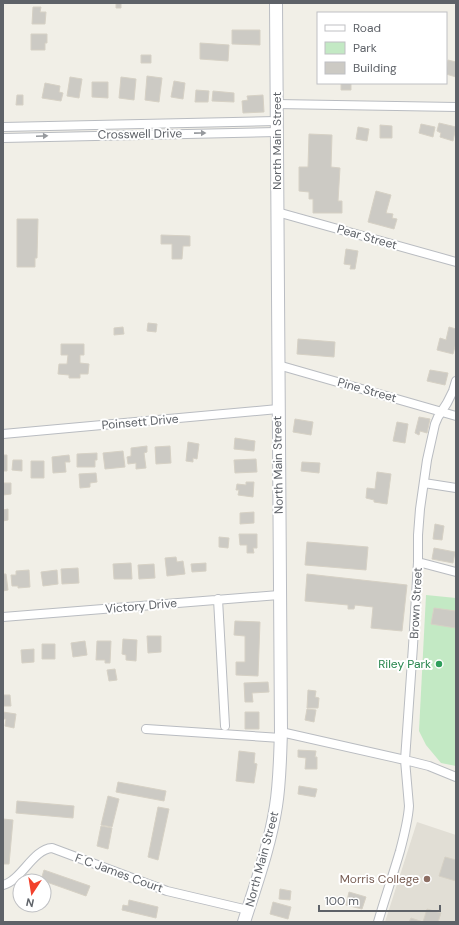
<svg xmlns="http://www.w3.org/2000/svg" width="459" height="925" font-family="'DM Sans',sans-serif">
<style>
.education{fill:#e1ded5}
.green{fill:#c3e9c4}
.building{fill:#cccac4;stroke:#d6d1c5}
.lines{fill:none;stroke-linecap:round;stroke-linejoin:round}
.street-casing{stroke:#b9bcc1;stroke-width:10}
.secondary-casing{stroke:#babdc3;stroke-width:14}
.street{stroke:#fff;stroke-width:8}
.secondary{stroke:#fff;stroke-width:12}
.oneway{fill:#96999d}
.leisure-dot{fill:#2e9e5b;stroke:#fff;stroke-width:1.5}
.education-dot{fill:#8d6e63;stroke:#fff;stroke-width:1.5}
.labels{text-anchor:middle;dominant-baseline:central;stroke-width:4;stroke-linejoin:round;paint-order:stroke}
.street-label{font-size:12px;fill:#5e6268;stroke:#fff}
.leisure-label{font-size:12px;fill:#27864d;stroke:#fff;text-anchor:end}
.education-label{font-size:12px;fill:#785e54;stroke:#fff;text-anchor:end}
</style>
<rect width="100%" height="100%" fill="#f1efe7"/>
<path class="education" d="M417 822 456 835V922H385Z"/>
<path class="green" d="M426 595 456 598V766L441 763 426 745 419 731Z"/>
<path class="building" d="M116 3H121V8H116Z
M33 7H41L40 12H46L45 24H32Z
M232 30H260V45L232 44Z
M31 34H47V43H45V50H31Z
M200 43 229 45 228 61 200 59Z
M141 55H151V63H141Z
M448 60 456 62V77L446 74Z
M147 76 162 78 159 102 145 100Z
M70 77 82 79 79 98 67 96Z
M121 77 136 79 134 100 119 98Z
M174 81 185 83 183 99 171 97Z
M92 82H108V98L92 97Z
M45 83 60 86 59 92 63 93 61 101 42 98Z
M341 83H351V90H341Z
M196 90 209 91 208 102H195Z
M213 91 234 93V102L212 101Z
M17 95H23V105H16Z
M263 95 264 112 243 113 242 101 248 100 247 96Z
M439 123 456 127 453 141 440 137 441 133 437 131Z
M421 124 435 127 433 137 419 133Z
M380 125 392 126V138H380Z
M358 127 369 129 367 141 356 139Z
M309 134 332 135 331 167 340 168 338 201H342V213H313V199H309V192L299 191V167H308Z
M376 191 391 195 386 213 393 214 392 218 397 219 394 229 368 222Z
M17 219H38L37 258H35V267H17Z
M161 235 190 236V246H183L182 259H172V244H161Z
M346 249 358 251 355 269H350L351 265 344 264Z
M148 323 157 324 156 332 147 331Z
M123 327 124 334 114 335V328Z
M449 327 456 329V343L453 354 437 350 440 338 446 340Z
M298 339 335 342 334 357 297 354Z
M61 344H84V355H80V363L89 364 88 374H80V378H69V375L58 374 59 364H67L68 355H61Z
M430 370 448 373 445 385 427 381Z
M419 417 430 419 427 433 420 431 419 435 415 433Z
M295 419 313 422 311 435 293 432Z
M397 422 408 424 405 443 393 441Z
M235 438 255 441 254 451 234 449Z
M188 442 199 444 197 459 193 458V462L186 461Z
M147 446V452L144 453 146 468 136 469V463L128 464 127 457 131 456V448Z
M170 446 171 463 156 464 155 447Z
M123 451 125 467 105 469 103 453Z
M97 453V460H95V467H77V454Z
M3 455H7V471H3Z
M69 455 70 462H65L66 472 53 473 52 457Z
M256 459 257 472 235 473 234 460Z
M13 460H22V471L12 470Z
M31 461H44V478H31Z
M302 462 320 463 319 473 301 471Z
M377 472 391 474 387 504 374 502V500L366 498 367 488 375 489Z
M96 473 97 482 90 483V487L80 488 79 474Z
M246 482H254L253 497 238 495 239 490H236L237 484 246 485Z
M3 483H11V494L3 495Z
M8 509V520L3 521V510Z
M254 512V523L240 524V513Z
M435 524 444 526 442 540 433 539Z
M239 534H257V548H253L254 553H247V545H240Z
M219 537 229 538 228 548 219 547Z
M307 542 368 547 366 570 305 565Z
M434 548 455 552 453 563 432 559Z
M176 557 177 562 183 561 185 574 167 576 165 558Z
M131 563 132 579H114L113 564Z
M206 563V571L192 572 191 564Z
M154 564 155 578 139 579 138 565Z
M78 568 79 583 62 584 61 569Z
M29 570 30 587 18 588V586H12L11 575H16V571Z
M57 570 58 584 43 586 41 572Z
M3 571V574H6L8 590 3 591Z
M307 574 407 585 402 631 371 628 373 607 355 605 354 609H348V605L305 601Z
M434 608 456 611V628L431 624Z
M235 621 260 622 258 676 236 675V662H245V636L234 635Z
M147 636H161V652L148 653Z
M123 639 137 640 136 661 126 660V655L122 654Z
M85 641 87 655 73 657 71 643Z
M97 641H111L110 663H105V660H96Z
M42 644H55V659H42Z
M34 649V662L22 663 21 650Z
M115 669 117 680 109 681 107 670Z
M268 682 269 692 252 693 253 702H245L244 683Z
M308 690 316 691 315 697 319 698 318 708H307Z
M3 695H10L11 706H3Z
M307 709 316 710 314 722 305 720Z
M3 712 16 714 14 728 5 726 6 719H3Z
M245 712H259V729H245Z
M298 750 316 751 315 757H317V769H305L306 758 298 757Z
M239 751 255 753 254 763 257 764 254 783 236 781Z
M118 782 166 791 164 801 116 792Z
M299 786 317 789 315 797 298 794Z
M108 796 119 799 112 827 101 825Z
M17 801 74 806 73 818 16 813Z
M158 807 169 809 158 860 148 857Z
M3 819 13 820 9 864H3Z
M101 826 112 828 108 849 97 846Z
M445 857 456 860V881L439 876Z
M44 870 90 886 86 896 41 880Z
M280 889 291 891 290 900 279 899Z
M349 892 366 897 362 909 346 905Z
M129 900 158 907 156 918 122 910 123 905 128 906Z
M273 902 291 907 288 919 270 914Z
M427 909 441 913 438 922H409L411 918 423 922Z"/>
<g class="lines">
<g class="street-casing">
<path id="street" d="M276 104 456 107
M3 127 276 121
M3 138 276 132
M277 212 456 262
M278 365 456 416
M3 434 278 409
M424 483 456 488
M418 562 456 572
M218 599 225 726
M3 617 279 595
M146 729 281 738
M281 732 405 760 429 766 456 777
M3 885C21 881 33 849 52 848L167 891 248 910
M378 922C385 898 393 875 400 851 404 836 408 821 409 806L405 760 413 646 418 562V535L420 509 427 460 435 424 438 417 447 403 453 391 456 381"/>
</g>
<g class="secondary-casing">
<path id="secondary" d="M244 922C256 884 270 845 276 806 280 781 280 756 281 732L276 3"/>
</g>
<use href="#street" class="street"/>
<use href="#secondary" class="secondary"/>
</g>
<defs><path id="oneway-solid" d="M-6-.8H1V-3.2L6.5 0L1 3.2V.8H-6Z"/></defs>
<g class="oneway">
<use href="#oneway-solid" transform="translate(200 133) rotate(-1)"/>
<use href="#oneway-solid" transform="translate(42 136) rotate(-2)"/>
</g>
<circle class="leisure-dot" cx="439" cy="664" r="4"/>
<circle class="education-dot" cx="427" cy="879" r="4"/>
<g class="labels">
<g class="street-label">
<text transform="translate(140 134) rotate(-1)">Crosswell Drive</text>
<text transform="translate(277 141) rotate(-90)">North Main Street</text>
<text transform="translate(367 237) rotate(16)">Pear Street</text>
<text transform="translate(367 390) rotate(16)">Pine Street</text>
<text transform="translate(140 422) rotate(-5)">Poinsett Drive</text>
<text transform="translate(278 465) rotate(-91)">North Main Street</text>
<text transform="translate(416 603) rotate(-87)">Brown Street</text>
<text transform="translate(141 606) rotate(-5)">Victory Drive</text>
<text transform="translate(262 859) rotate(-75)">North Main Street</text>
<text transform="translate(119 873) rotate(20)">F C James Court</text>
</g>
<g class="leisure-label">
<text x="431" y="664">Riley Park</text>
</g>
<g class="education-label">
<text x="419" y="879">Morris College</text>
</g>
</g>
<rect width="459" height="925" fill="none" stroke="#5e6268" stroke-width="8"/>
<rect x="317" y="12" width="130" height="72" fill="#ffffff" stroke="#bfc0c3"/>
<rect x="325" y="25" width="20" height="6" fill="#ffffff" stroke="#bfc0c3"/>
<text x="353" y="32" font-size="12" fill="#5e6268">Road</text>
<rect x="325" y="42" width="20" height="12" fill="#c3e9c4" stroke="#bfc0c3"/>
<text x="353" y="52" font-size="12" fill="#5e6268">Park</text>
<rect x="325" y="62" width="20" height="12" fill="#cccac4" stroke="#bfc0c3"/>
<text x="353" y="72" font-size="12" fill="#5e6268">Building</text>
<g transform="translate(32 893) rotate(192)"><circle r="19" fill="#ffffff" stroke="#bfc0c3"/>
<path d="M0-3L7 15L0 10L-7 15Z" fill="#f2412c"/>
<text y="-6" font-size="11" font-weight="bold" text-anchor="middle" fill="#5e6268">N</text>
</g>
<path d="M319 905v6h121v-6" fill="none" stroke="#5e6268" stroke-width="2"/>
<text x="325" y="905" font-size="12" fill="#5e6268" stroke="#ffffff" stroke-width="3" paint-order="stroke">100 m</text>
</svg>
